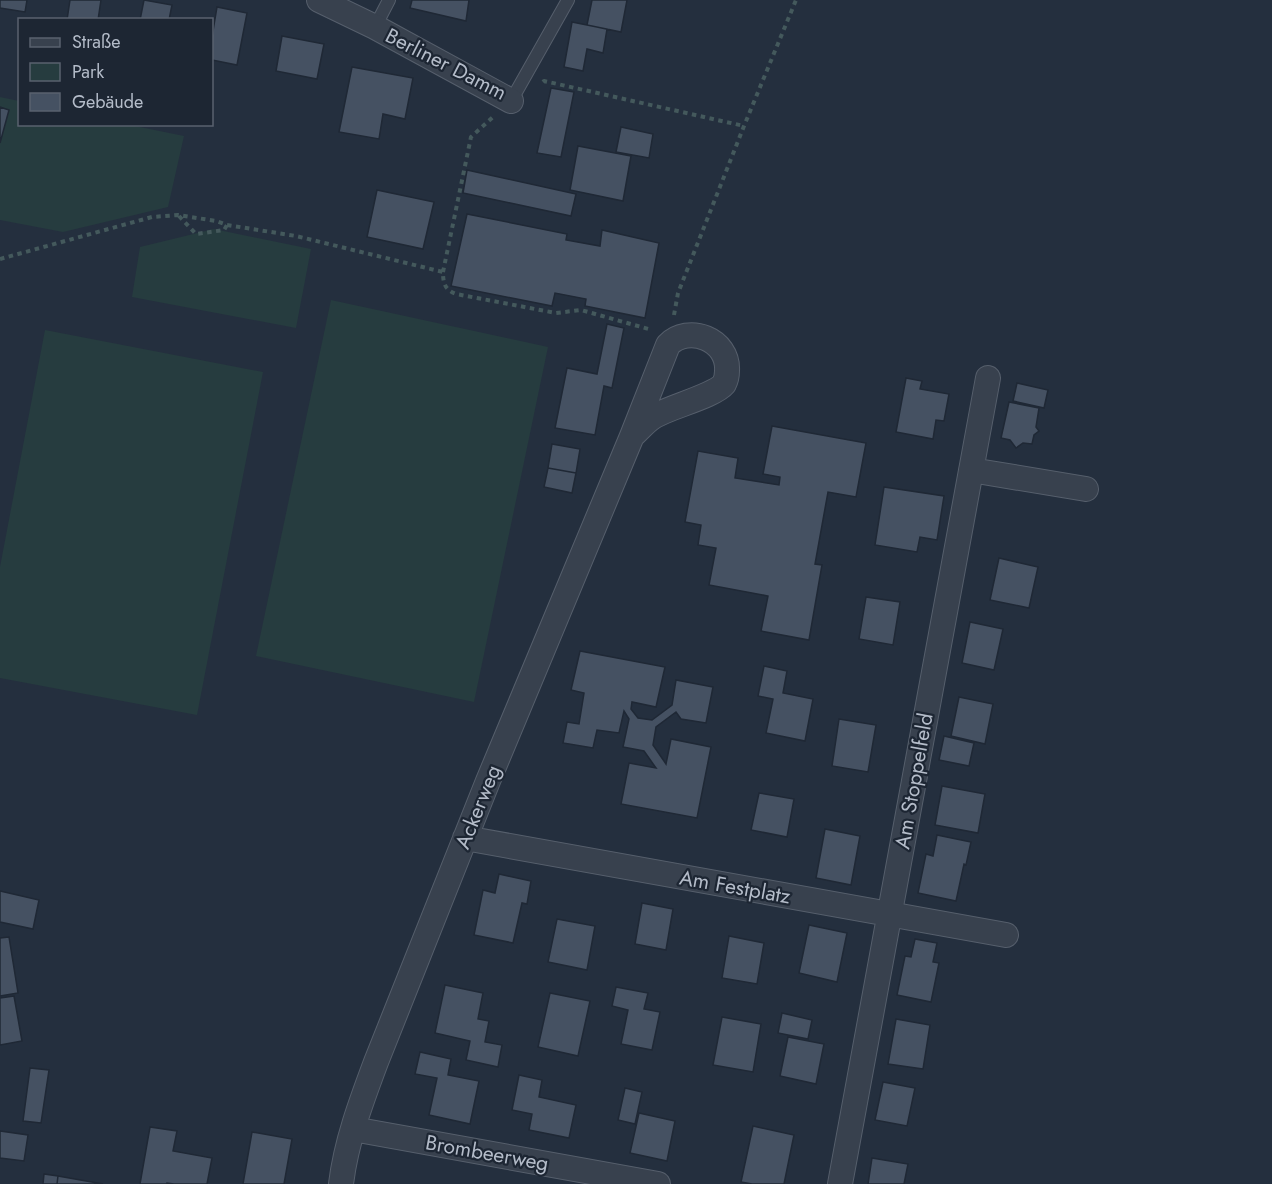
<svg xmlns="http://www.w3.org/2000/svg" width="1272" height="1184" font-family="Jost,sans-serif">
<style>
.green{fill:#263c3f}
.building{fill:#455162;stroke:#1f2835;stroke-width:1.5}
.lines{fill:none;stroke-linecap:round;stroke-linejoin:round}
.lane-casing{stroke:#565f6c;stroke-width:14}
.street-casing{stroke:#565f6c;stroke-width:26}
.path{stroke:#44595c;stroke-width:4;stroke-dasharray:4.5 4.5;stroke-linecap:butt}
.lane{stroke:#38414e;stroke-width:12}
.street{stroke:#38414e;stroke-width:24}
.labels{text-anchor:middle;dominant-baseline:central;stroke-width:4.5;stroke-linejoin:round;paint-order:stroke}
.street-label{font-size:21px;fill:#b4bcc9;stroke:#1d2633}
</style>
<rect width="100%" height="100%" fill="#242f3e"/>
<path class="green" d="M0 97 19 101 20 124 130 125 184 136 168 207 63 232 0 220Z
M214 229 311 249 296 328 132 297 140 247Z
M331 300 548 347 474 702 256 656Z
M45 330 263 372 197 715 0 678V567Z"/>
<path class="building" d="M0 0H27L25 12 0 8Z
M70 0H101L98 20H67Z
M144 0 172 5 169 20H140Z
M412 0H469L466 21 410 8Z
M592 0H627L621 32 587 25Z
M217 7 247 13 237 65 212 60V37Z
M572 22 607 29 603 53 587 49 583 71 564 67Z
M282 36 324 44 317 79 276 71Z
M352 67 413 78 405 119 383 114 379 139 339 132Z
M551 88 574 92 561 157 537 153Z
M0 107 9 110 0 143Z
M621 127 653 134 649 158 616 152Z
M578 146 631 156 623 201 570 190Z
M467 170 576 194 571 216 463 193Z
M377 190 434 202 423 249 367 237Z
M467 214 567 234 566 240 600 246 602 230 659 243 645 318 585 306 586 299 555 293 552 306 451 286Z
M607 324 624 328 612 388 604 386 595 435 555 428 567 368 597 374Z
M906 378 922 381 920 389 949 394 944 421 936 420 933 439 896 432Z
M1017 383 1048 390 1044 408 1013 401Z
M1009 402 1039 408 1036 427 1039 431 1034 435 1032 444 1023 443 1016 448 1010 440 1001 438Z
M772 426 866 443 856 497 828 492 815 564 822 565 809 640 761 631 768 596 709 585 716 548 698 545 701 525 685 522 698 451 738 458 735 478 779 485 780 477 763 474Z
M552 444 580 449 576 473 548 468Z
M548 468 576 473 572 493 544 487Z
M884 487 944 496 937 540 920 537 917 552 875 545Z
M999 558 1038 567 1029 608 990 600Z
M866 597 900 602 893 645 859 639Z
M970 622 1003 629 994 670 962 663Z
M580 651 665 667 656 707 632 702 631 709 638 718 652 720 672 705 676 680 713 687 706 723 681 719 676 712 656 727 653 745 666 764 671 739 711 747 697 818 621 804 629 763 656 768 644 751 623 747 629 719 624 711 619 733 597 730 593 748 563 743 567 722 579 724 584 693 571 690Z
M764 666 787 671 783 693 813 699 805 741 766 733 773 699 758 696Z
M959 697 993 704 985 744 951 736Z
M839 719 876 725 868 772 832 766Z
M944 736 974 743 969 766 939 760Z
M942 786 985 794 978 833 935 825Z
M759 793 794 799 787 837 751 830Z
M825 829 860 836 851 885 816 878Z
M937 835 971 842 966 865 964 864 956 901 918 893 926 854 933 856Z
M499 874 531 881 527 904 522 903 513 943 474 935 483 890 495 893Z
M0 891 39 900 33 929 0 922Z
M642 903 673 909 666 950 635 944Z
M557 919 595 926 587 970 548 962Z
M809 925 847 933 837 982 799 973Z
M729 936 764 943 757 984 722 978Z
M9 937 18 993 0 996V938Z
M915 939 937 943 933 962 939 963 931 1002 897 995 905 956 911 957Z
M445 985 483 993 478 1019 489 1021 485 1042 502 1045 498 1067 466 1060 470 1041 435 1033Z
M616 987 648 993 644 1009 660 1012 652 1050 621 1044 628 1010 612 1006Z
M550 993 590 1001 578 1056 538 1047Z
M14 996 22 1041 0 1045V998Z
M782 1013 812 1020 808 1039 778 1033Z
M722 1017 761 1024 753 1072 713 1065Z
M896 1019 930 1025 923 1069 888 1064Z
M788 1037 824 1044 816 1084 780 1076Z
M420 1052 451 1059 448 1075 479 1081 470 1124 429 1115 437 1078 415 1074Z
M30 1068 49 1070 41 1123 23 1121Z
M519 1075 542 1080 539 1097 576 1105 569 1138 529 1130 532 1114 512 1110Z
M883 1082 915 1088 907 1126 875 1120Z
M625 1088 642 1092 635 1124 618 1120Z
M639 1113 675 1121 667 1161 630 1153Z
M753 1126 794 1135 784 1184H752L741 1182Z
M150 1127 177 1131 173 1151 212 1158 207 1184H174L167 1183V1184H140Z
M0 1131 28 1135 24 1161 0 1158Z
M252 1132 292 1139 284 1184H243Z
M872 1158 908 1164 904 1184H868Z
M44 1174 58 1176 57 1184H43Z
M58 1176 103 1184H57Z"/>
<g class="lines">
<g class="lane-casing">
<path id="lane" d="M375 27 389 0
M511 101 568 0"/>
</g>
<g class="street-casing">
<path id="street" d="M319 0 375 27 511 101
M971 470 1086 489
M465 838 1006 935
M353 1129 658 1184
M341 1184C346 1142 361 1102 376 1062L488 781 632 436 668 345C688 324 729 339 727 371 727 375 726 380 724 384 714 396 669 407 653 417 645 422 639 430 632 436
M840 1184 988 378"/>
</g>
<path class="path" d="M543 82 544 81 744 126
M179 216 196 234 224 230 227 225
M0 259 152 217 178 215 216 221 227 225 296 236 443 272C443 283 445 290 456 294L556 313 581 310 652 330
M443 272 471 137 493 117
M674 315 678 293 744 126 796 0"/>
<use href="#lane" class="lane"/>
<use href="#street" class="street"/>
</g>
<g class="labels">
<g class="street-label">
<text transform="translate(446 64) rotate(27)">Berliner Damm</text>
<text transform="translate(914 781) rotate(-80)">Am Stoppelfeld</text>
<text transform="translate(478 807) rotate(-68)">Ackerweg</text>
<text transform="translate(735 887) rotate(10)">Am Festplatz</text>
<text transform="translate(487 1153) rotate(10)">Brombeerweg</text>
</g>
</g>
<rect x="18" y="18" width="195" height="108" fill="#1d2633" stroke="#59626f" stroke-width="1.5"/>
<rect x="30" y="38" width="30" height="9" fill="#38414e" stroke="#59626f" stroke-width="1.5"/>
<text x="72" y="48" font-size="18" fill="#b4bcc9">Straße</text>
<rect x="30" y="63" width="30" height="18" fill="#263c3f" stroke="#59626f" stroke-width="1.5"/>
<text x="72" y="78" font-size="18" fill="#b4bcc9">Park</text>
<rect x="30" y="93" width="30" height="18" fill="#455162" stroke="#59626f" stroke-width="1.5"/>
<text x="72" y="108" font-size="18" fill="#b4bcc9">Gebäude</text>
</svg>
